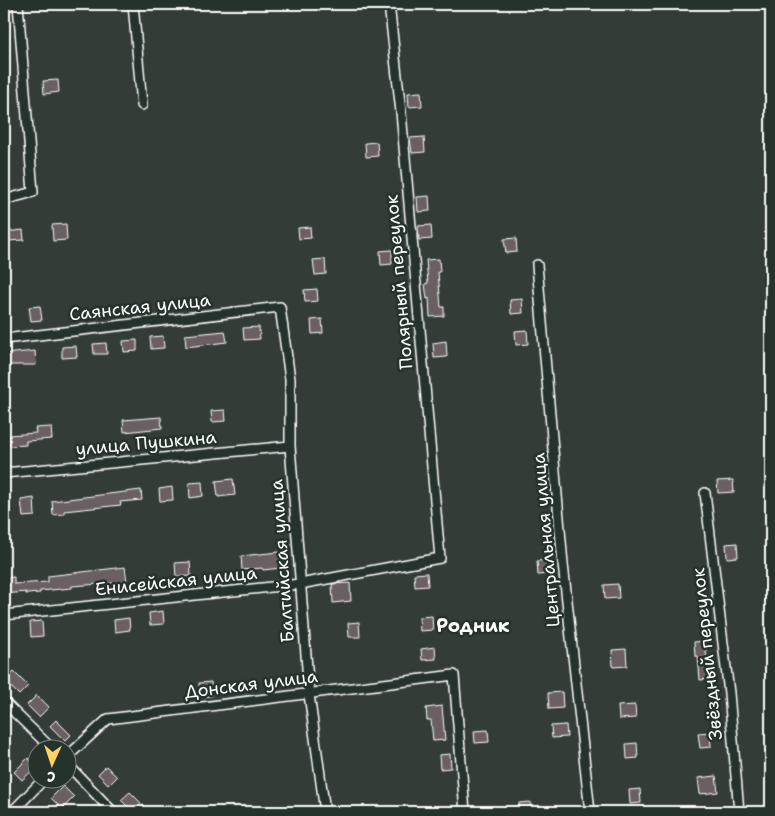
<svg xmlns="http://www.w3.org/2000/svg" width="775" height="816" font-family="'Shantell Sans',sans-serif">
<style>
.building{fill:#6b6063;stroke:#fff}
.lines{fill:none;stroke-linecap:round;stroke-linejoin:round}
.street-casing{stroke:#fff;stroke-width:12}
.street{stroke:#26332d;stroke-width:9}
.labels{text-anchor:middle;dominant-baseline:central;stroke-width:5;stroke-linejoin:round;paint-order:stroke}
.street-label{font-size:18px;fill:#fff;stroke:#26332d}
.neighbourhood-label{font-size:19px;font-weight:bold;fill:#fff;stroke:#26332d}
</style>
<rect width="100%" height="100%" fill="#343c38"/>
<filter id="ink" filterUnits="userSpaceOnUse"><feTurbulence type="fractalNoise" baseFrequency=".02" numOctaves="2"/><feDisplacementMap in="SourceGraphic" scale="10" xChannelSelector="R" yChannelSelector="G"/><feConvolveMatrix kernelMatrix="1 2 1 2 8 2 1 2 1" color-interpolation-filters="sRGB"/></filter>
<g filter="url(#ink)">
<path class="building" d="M58 80 59 92 44 94 43 81Z
M421 92 422 106 409 107 408 93Z
M424 137 425 152 412 153 410 138Z
M377 142 378 156 366 157 365 143Z
M429 196 430 211 418 212 417 197Z
M66 224 67 240 53 241 52 225Z
M431 225 432 239 419 240 418 226Z
M310 227 311 238 299 239 298 228Z
M23 230 24 240 7 241 6 232Z
M516 238 517 252 506 253 504 239Z
M392 250V264L381 265 380 251Z
M325 259 326 274 315 275 313 260Z
M439 259 440 272H438L441 307H444V316L430 317 429 298 427 299 425 284 428 283 426 260Z
M317 289 318 301 305 302 304 290Z
M522 299 523 313 511 314 510 300Z
M40 306 42 320 31 321 29 307Z
M322 319 323 333 312 334 311 320Z
M259 327 260 339 244 340 243 328Z
M527 330 528 344 516 345 515 331Z
M225 331 227 342 186 347 185 335Z
M163 336 164 348 151 349 150 337Z
M137 340V351L124 352 123 341Z
M446 341 447 357 434 358 433 343Z
M106 343 107 354H94L93 344Z
M76 346 77 357 62 358V347Z
M35 351 36 365H4V354Z
M225 410 226 421 212 422 211 411Z
M161 417 162 428 124 432 123 420Z
M51 427 52 439 26 441V445L10 446 9 435 36 433 35 428Z
M233 479 235 495 218 497 216 481Z
M733 480 734 492 718 493 717 481Z
M202 482 203 496 190 498 189 483Z
M172 487 173 500 160 501 159 489Z
M141 490 142 500 120 502 121 505 64 511V514L53 515 52 501Z
M34 498 35 516 23 517 21 500Z
M737 543 738 557 727 558 726 544Z
M279 552 281 568 263 570 262 568 242 570 241 556Z
M548 560 549 574 538 575 537 561Z
M190 562 191 576 176 577 175 563Z
M125 567 127 582 72 586V588L40 591V593L26 594V592L4 594V578L14 577V584L48 582V576Z
M427 573 428 586 415 587 414 574Z
M350 583 351 601 333 603 332 584Z
M618 584 619 598 605 599 604 585Z
M163 611 164 624 150 625 149 613Z
M432 616 433 630 420 631 419 617Z
M129 618 130 630 115 632 114 620Z
M42 621 43 636 31 637 30 622Z
M359 622 360 637H349L348 623Z
M705 641 709 679 700 680 698 656H695L694 642Z
M435 647 436 659 422 660 421 649Z
M626 649 627 666 613 667 612 650Z
M14 672 28 686 19 695 5 681Z
M211 682 212 696 200 697 199 683Z
M562 692 563 708 549 709 548 693Z
M37 695 49 707 39 717 27 705Z
M635 705 636 718 619 719 618 706Z
M442 706 445 740 433 741 431 720H427L426 708Z
M56 720 71 735 65 741 50 726Z
M566 725 567 737 552 738 551 726Z
M488 730 489 742 475 743 474 731Z
M710 732 711 747 700 748 698 733Z
M637 743 638 758 627 759 626 744Z
M450 754 451 768 440 769 439 755Z
M28 758 36 767 22 780 14 772Z
M106 766 117 777 109 785 98 774Z
M716 776 718 792 700 794 698 778Z
M63 786 74 797 62 809 51 798Z
M640 789 641 803 630 804 629 790Z
M130 792 150 812H133L121 800Z
M530 802 531 812H497V808L519 806V803Z"/>
<g class="lines">
<g class="street-casing">
<path id="street" d="M133 4 142 105
M4 200 33 192 18 4
M537 265 563 564 590 812
M4 339 280 307 290 379V446L309 694 325 812
M4 473 290 446
M705 493 729 693 739 812
M4 615 300 584 440 558 401 112 389 4
M4 702 51 748
M68 756 108 719 454 675 465 812
M68 765 113 812
M12 812 45 778"/>
</g>
<use href="#street" class="street"/>
</g>
</g>
<g class="labels">
<g class="street-label">
<text transform="translate(399 282) rotate(-95)">Полярный переулок</text>
<text transform="translate(140 307) rotate(-6)">Саянская улица</text>
<text transform="translate(146 443) rotate(-5)">улица Пушкина</text>
<text transform="translate(546 540) rotate(-95)">Центральная улица</text>
<text transform="translate(282 561) rotate(-94)">Балтийская улица</text>
<text transform="translate(176 581) rotate(-6)">Енисейская улица</text>
<text transform="translate(707 654) rotate(-96)">Звёздный переулок</text>
<text transform="translate(251 684) rotate(-7)">Донская улица</text>
</g>
<g class="neighbourhood-label">
<text x="473" y="625">Родник</text>
</g>
</g>
<rect width="775" height="816" fill="none" stroke="#26332d" stroke-width="20"/>
<rect x="10" y="10" width="755" height="796" fill="none" stroke="#fff" stroke-width="2" filter="url(#ink)"/>
<g transform="translate(52 764) rotate(183)"><circle r="24" fill="#26332d" stroke="#7d8581"/>
<path d="M0-4L9 19L0 12L-9 19Z" fill="#ffd166"/>
<text y="-8" font-size="14" font-weight="bold" text-anchor="middle" fill="#ffffff">С</text>
</g>
</svg>
